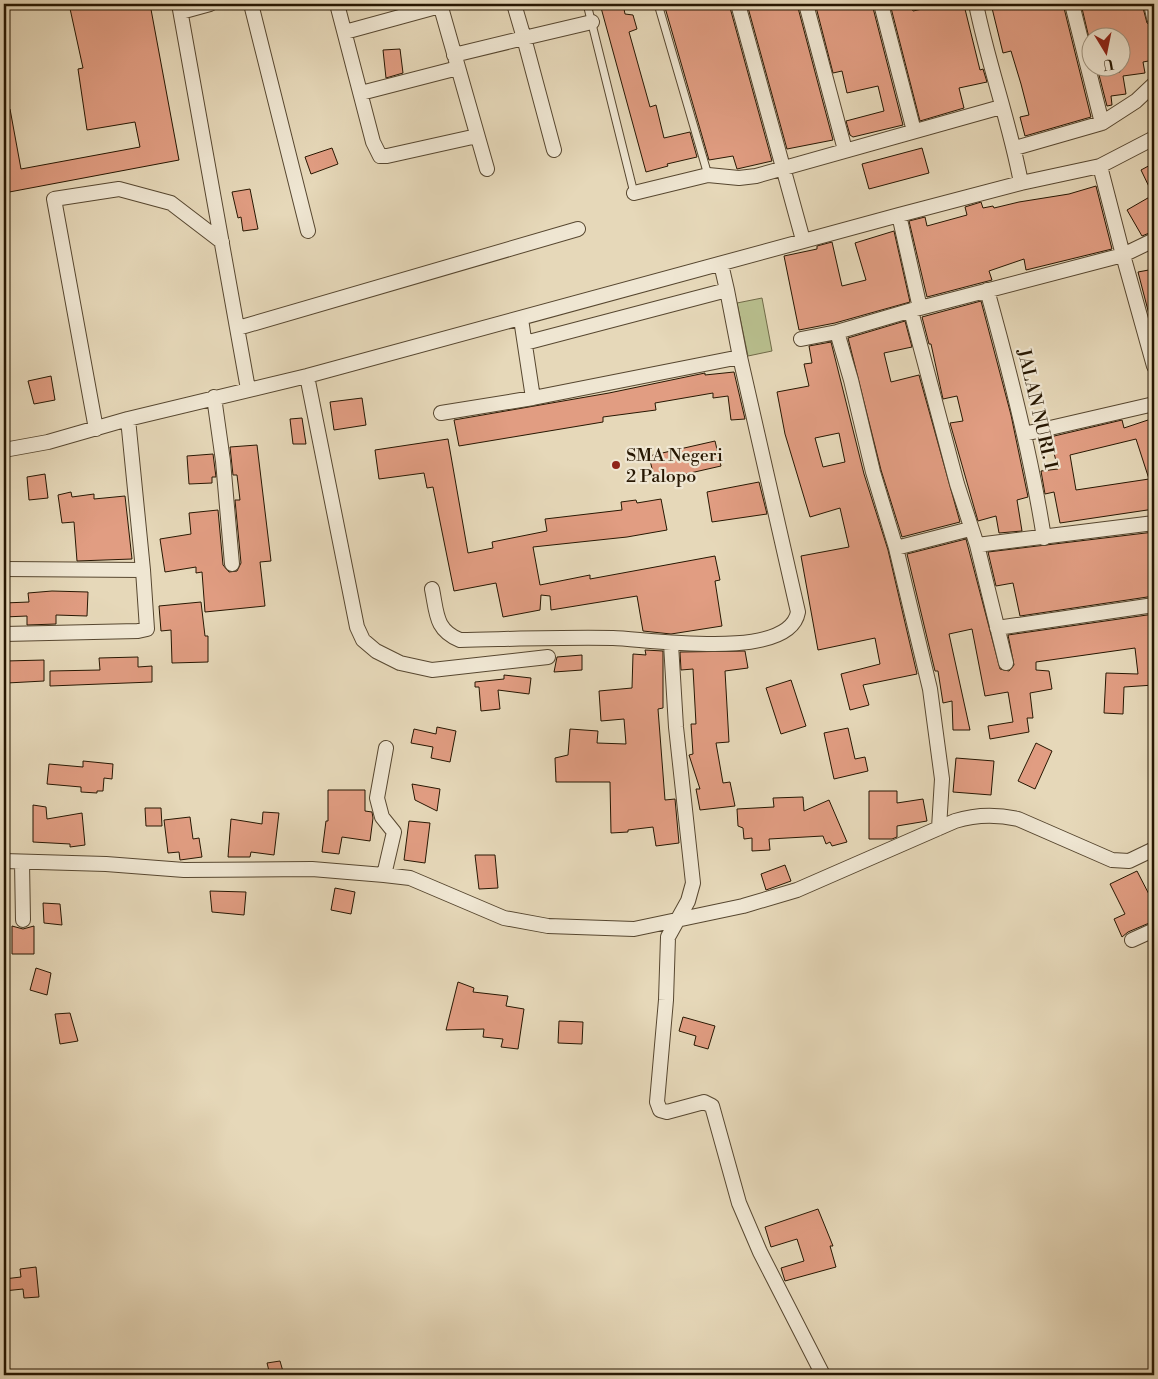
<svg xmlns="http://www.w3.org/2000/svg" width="1158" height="1379" font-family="'Libre Bodoni',serif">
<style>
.green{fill:#b8be8d;stroke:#706a48}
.building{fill:#e19d82;stroke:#271702;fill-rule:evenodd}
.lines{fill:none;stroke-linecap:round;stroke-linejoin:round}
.service-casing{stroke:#574730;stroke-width:9}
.minor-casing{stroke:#574730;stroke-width:16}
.service{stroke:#efe6d2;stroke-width:7}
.minor{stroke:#efe6d2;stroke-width:14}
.poi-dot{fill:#8f2418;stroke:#efe6d2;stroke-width:2}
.labels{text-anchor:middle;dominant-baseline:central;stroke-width:4.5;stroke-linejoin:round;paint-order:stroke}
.street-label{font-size:18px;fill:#271702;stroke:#efe6d2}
.poi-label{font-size:18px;fill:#271702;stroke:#efe6d2;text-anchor:start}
</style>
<rect width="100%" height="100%" fill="#e6d8b9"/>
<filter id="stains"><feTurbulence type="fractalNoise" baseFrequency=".004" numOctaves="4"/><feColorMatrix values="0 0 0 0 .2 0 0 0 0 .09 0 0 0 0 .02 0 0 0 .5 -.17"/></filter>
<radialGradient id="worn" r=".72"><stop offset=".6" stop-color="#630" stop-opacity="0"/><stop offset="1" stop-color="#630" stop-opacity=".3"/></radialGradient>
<path class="green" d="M762 298 772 351 748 356 737 303Z"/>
<path class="building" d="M69 4H150L179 160 4 193V110L10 109 21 169 140 147 135 122 87 130 78 69 83 68Z
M600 4H623L625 14 633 15 637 29 629 32 650 107 656 105 664 138 690 132 697 157 667 164 668 166 646 172Z
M664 4H729L772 161 737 169 733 156 709 160Z
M747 4H797L833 140 787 149Z
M826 4H872L903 125 853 137 850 135 846 121 884 111 878 86 847 93 842 71 833 73 816 7Z
M890 4H910L913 11 946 4H948L949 7 964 5 980 70 983 69 987 82 959 88 964 108 920 121Z
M991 4H1063L1091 117 1025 136 1020 117 1029 115 1021 84 1011 51 1003 53Z
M1081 4H1142L1147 23 1154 27V60L1143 62 1145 73 1123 76 1126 94 1111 96 1112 105 1107 106 1099 75 1120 72V38H1089Z
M400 49 403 73 386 78 383 50Z
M332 148 338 164 311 174 305 157Z
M922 148 929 173 869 189 862 164Z
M1154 163V231L1142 236 1127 210 1153 195 1141 170Z
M1096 186 1112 249 1026 270 1024 259 989 271 992 280 927 297 909 221 925 217 927 226 967 215 965 207 981 202 983 208 993 206 994 208 1019 202 1069 194Z
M250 189 258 229 243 231 241 217 238 218 232 192Z
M894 231 910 302 835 323 799 330 784 256 817 249V246L832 242 842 286 866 280 855 243Z
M1154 269V322H1151L1138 272Z
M981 301 1011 415 1028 497 1017 500 1022 531 999 533 996 516 978 521 950 423 963 421 957 396 943 399 931 344H929L922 317Z
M905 321 912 347 884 353 891 382 919 375 960 522 902 537 881 470 848 338Z
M831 342 864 474 888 550 917 674 863 685 869 705 850 710 841 674 880 664 875 638 818 650 801 556 849 547 840 508 810 517 785 434 777 392 809 386 804 364 812 363 809 346ZM839 433 845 462 823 467 815 438Z
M734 372 745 419 731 420 728 396 713 398V393L655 403 656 410 603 417V422L459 446 454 420 609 393 705 373V375Z
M51 376 55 400 34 404 28 381Z
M362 398 366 425 334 430 330 402Z
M302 418 306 444H293L290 419Z
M1154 418V509L1060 523 1054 492 1045 494 1041 471 1058 469 1050 437 1122 420 1124 428ZM1136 439 1149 479 1076 490 1070 455Z
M448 439 468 553 493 548 492 542 547 531 545 519 622 510 621 502 636 500 637 503 661 499 667 530 627 537 533 547 540 585 590 575V579L715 556 720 580 715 581 722 626 671 634 643 631 637 596 551 610 550 596 541 595 540 610 503 617 496 583 454 591 433 487 427 488 424 473 379 479 375 450Z
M715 441 721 466 655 481 649 456Z
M257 445 271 561 260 562 265 606 205 612 202 572 196 573V567L165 572 160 539 191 534 189 513 218 510 223 565 229 572 237 571 241 563 235 500H240L237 475H233L230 447Z
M213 454 216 477H212V483L189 484 187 456Z
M45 474 48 498 29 500 27 477Z
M759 482 767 514 712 522 707 492Z
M71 492 72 497 94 494V499L125 496 132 559 77 561 74 522 62 523 58 495Z
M1154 532V596L1020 616 1013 583 996 586 988 552Z
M966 539 1000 669 1009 671 1014 665 1008 635 1154 614V685L1124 687 1123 714 1104 713 1106 673 1138 674 1135 648 1036 662V670L1049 671 1052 689 1030 693 1033 718H1027L1029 732 990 739 988 726 1013 722 1008 692 985 696 972 629 949 634 970 730H953L952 701 943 703 938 671H935L907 554Z
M52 591 88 592 87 616 56 615V624L27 625V616L4 617V603L29 602 28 593Z
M201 602 205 636H208V662L172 663 171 630 161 631 159 606Z
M645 650 663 651V708L658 709 665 800 675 799 679 843 656 846 653 827 628 830V832L611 833 610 782H556L555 758 568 755 570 729 598 731 597 743 626 744 624 719 601 721 599 691 632 688 633 654 646 655Z
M745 651 748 668 725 671 729 742 716 743 723 783 730 782 735 806 700 810 696 789H700L689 755 693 754 691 724H696L693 669 681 670 680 652Z
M582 655V670L554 672 557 657Z
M138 657V667L152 666V682L50 686V671L100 670 99 658Z
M44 660V681L7 683 6 661Z
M504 675 531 678 529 694 498 690 500 709 481 711 479 687H475V682L504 679Z
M791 680 806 726 781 734 766 688Z
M437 727 456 731 450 762 431 758 433 747 411 743 414 729 436 734Z
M848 728 855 759 865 757 868 771 834 779 824 733Z
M1036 743 1052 751 1035 789 1018 781Z
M956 758 994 761 991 795 953 792Z
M83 761 113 764 112 779 104 778 103 791H97V793L81 792V787L47 784 49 764 83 767Z
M412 784 440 789 437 811 415 800Z
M328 790H365V811L372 812 373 818 370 841 342 837 339 854 322 852 326 821H328Z
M869 791H897V803L923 799 927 821 897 826V837L892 839H869Z
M803 797 804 811 829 800 847 842 832 846 830 842 826 844 823 836 769 839 770 850 752 851V838L744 839 743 828 738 826 737 809 774 807 773 798Z
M33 805 46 807 47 819 82 813 85 845 70 847V844L33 842Z
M145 808H161L162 826H146Z
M263 812 279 813 274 855 251 852 250 857H228L231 819 262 824Z
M190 817 193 839 199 838 202 857 180 860 179 852 168 853 164 820Z
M409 821 430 823 425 863 404 860Z
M475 855H495L498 888 479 889Z
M785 865 791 881 766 890 761 874Z
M1137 871 1154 904V921L1128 932 1122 937 1114 919 1125 914 1110 884Z
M335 888 355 892 351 914 331 910Z
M210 891 246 892 244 915 212 912Z
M43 903 60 904 62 925 44 923Z
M12 926 23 929 34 926V954H12Z
M36 968 51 973 47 995 30 990Z
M458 982 474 988 473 992 508 996 506 1006 524 1009 518 1049 501 1047 503 1039 483 1037 484 1029 446 1030Z
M70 1013 78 1041 60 1044 55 1014Z
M683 1017 715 1026 708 1049 694 1045 696 1036 679 1031Z
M559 1021 583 1022 582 1044 558 1043Z
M818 1209 833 1246H830L836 1267 785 1281 781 1268 804 1261 797 1239 771 1247 765 1227Z
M36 1267 39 1297 24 1298 23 1289 4 1291V1279L21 1277 20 1269Z
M280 1361 284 1375H270L267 1363Z"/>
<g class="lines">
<g class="service-casing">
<path id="service" d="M587 4 634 193
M658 4 708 175"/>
</g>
<g class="minor-casing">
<path id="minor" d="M179 4 248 389
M251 4 308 231
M337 4 373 142 380 156H387L477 136
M440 4 487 169
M514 4 524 38 592 22
M738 4 803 240
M806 4 845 150
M881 4 914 131
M976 4C988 64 1010 123 1021 183
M1151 4 1154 18
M181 12 210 4
M345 32 440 6
M454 55 524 38 554 150
M361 93 458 68
M1102 123 1136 101 1154 84
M1015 148 1102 123 1072 4
M1100 166 1123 255 1154 240
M634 193 708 175 739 178 756 176 1001 107
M899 215 920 308 1123 255 1154 366
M721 264 727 290
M987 290C1010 372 1031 454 1044 538
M911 311 957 484 977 545 1006 663
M521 319 533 398
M238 328 578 229
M837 332 851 380 873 472 896 548 930 689 942 779 939 828
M801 339 837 332 919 308
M307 376 357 627 363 640 376 651 400 663 432 670 548 657
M214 397 223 461 232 564
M441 413 533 398 740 357
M96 429 54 199 119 189 171 203 222 242
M1024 434 1154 404
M4 450 48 442 128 419 307 376 899 215 1021 183 1100 166 1154 138
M977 545 1154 523
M896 548 970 529
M4 569 143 570
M432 589C437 613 435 630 460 640 511 639 562 637 613 638 649 639 789 662 798 612L740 357 727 290 525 343
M997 628 1154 605
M4 634 138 631 147 629 143 570 128 419
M671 644 676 727 693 883 688 901 668 937 666 1000 657 1102 660 1110 667 1112 704 1102 712 1106 739 1203 760 1252 823 1375
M4 861 106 864 184 870 312 869 384 875 410 878 504 918 548 926 634 929 743 906 797 890 955 821C977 814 996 814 1018 819L1112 860 1129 861 1154 849
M22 862 23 920
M384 875 394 832 382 817 377 798 386 748
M1132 940 1154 930"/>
</g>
<use href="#service" class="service"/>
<use href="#minor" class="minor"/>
</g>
<circle class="poi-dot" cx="616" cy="465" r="5"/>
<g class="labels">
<g class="street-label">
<text transform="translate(1037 409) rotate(77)">JALAN NURI. I</text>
</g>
<g class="poi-label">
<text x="626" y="455">SMA Negeri<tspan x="626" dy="21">2 Palopo</tspan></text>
</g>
</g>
<rect width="1158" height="1379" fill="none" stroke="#e6d8b9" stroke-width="20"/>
<rect x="5" y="5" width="1148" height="1369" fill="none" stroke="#271702" stroke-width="2.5"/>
<rect x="10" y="10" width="1138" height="1359" fill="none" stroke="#271702"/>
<g transform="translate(1106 52) rotate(170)"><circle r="24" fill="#efe6d2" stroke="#9f937f"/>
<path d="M0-4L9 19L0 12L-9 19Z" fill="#8f2418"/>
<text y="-8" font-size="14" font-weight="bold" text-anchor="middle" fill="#271702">U</text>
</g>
<rect width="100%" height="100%" filter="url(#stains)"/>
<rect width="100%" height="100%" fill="url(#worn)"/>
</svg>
